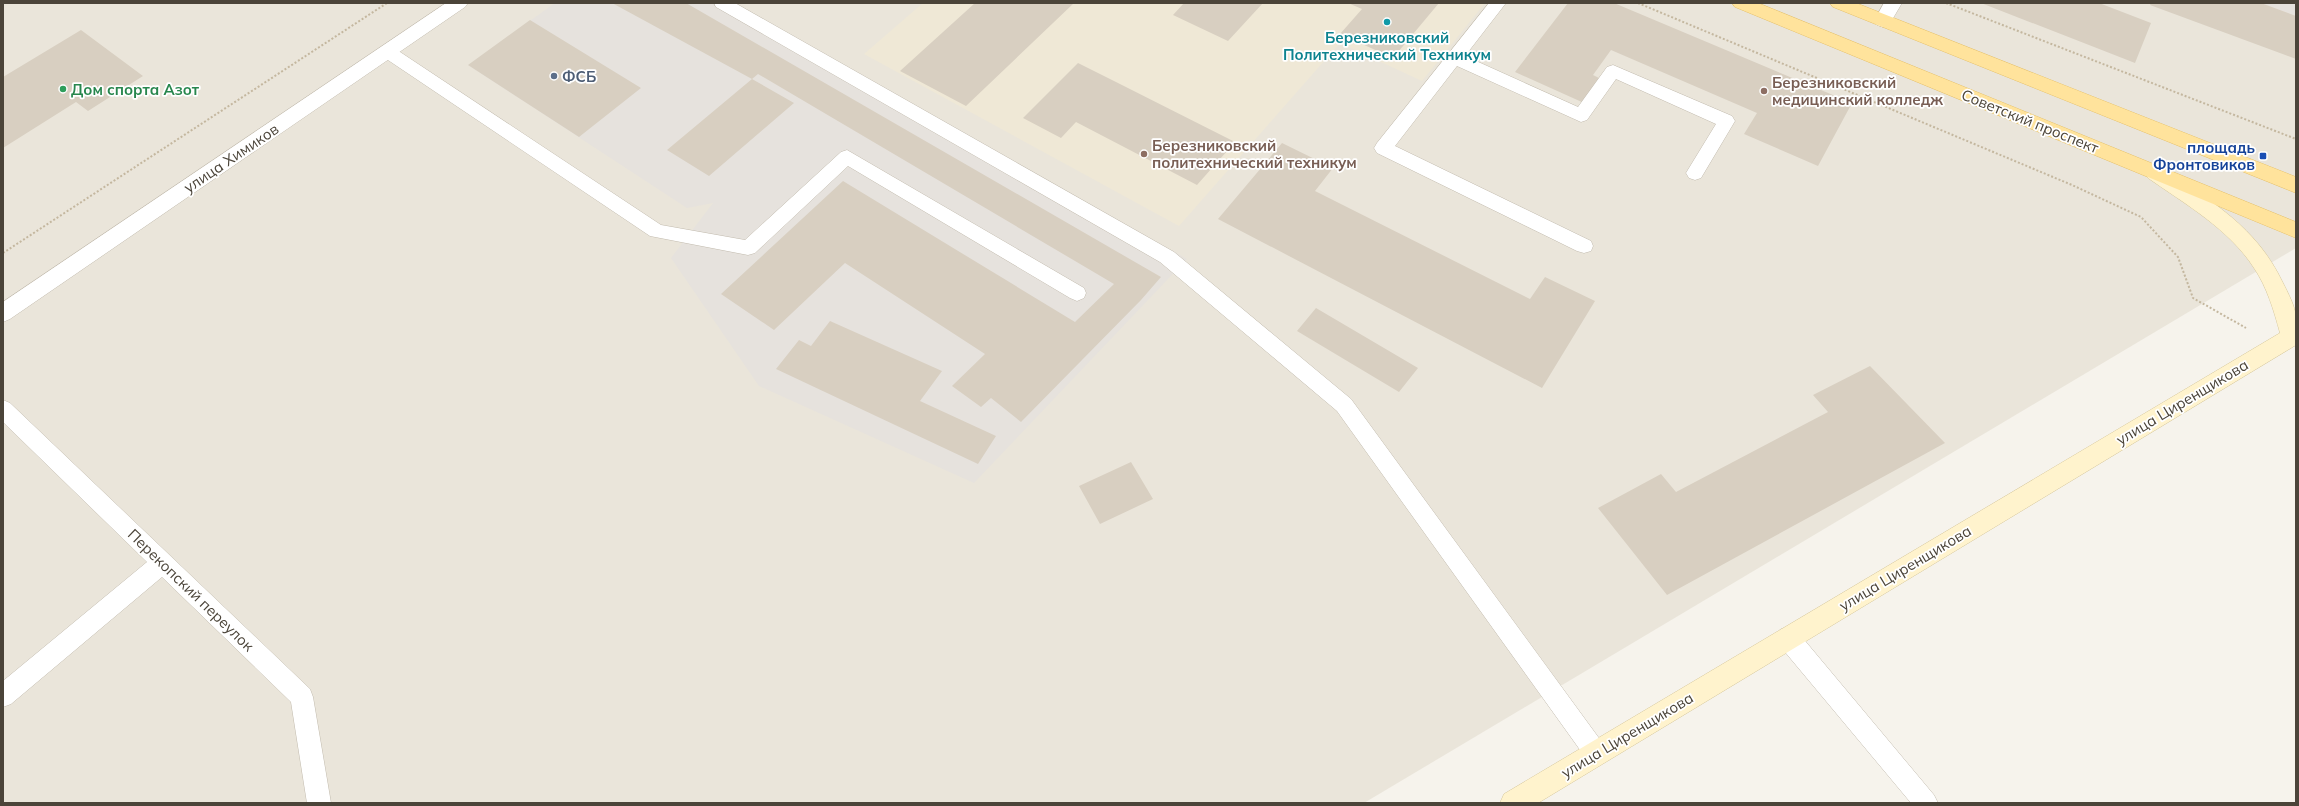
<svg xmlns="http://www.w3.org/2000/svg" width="2299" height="806" font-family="Mulish,sans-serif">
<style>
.residential{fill:#eae5da}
.industrial{fill:#e6e2dd}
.education{fill:#efe8d6}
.building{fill:#d8cfc1}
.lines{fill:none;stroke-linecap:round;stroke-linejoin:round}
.lane-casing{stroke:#c2bbae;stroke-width:1}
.street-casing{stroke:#c2bbae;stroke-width:1}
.secondary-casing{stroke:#d6c79b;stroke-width:1}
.primary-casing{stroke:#e6c16a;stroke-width:1}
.path{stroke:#c4b79f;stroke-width:2;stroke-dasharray:2 2;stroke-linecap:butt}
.lane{fill:#fff;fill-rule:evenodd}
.street{fill:#fff;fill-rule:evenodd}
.secondary{fill:#fff3cd;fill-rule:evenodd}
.primary{fill:#ffe39c;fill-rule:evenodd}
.culture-dot{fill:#0f9aa8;stroke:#fff;stroke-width:1.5}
.service-dot{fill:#5c6f8a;stroke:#fff;stroke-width:1.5}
.leisure-dot{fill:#2e9e5b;stroke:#fff;stroke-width:1.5}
.education-dot{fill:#8d6e63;stroke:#fff;stroke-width:1.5}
.transit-dot{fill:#1a4fb4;stroke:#fff;stroke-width:1.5}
.labels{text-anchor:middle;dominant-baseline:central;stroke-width:3.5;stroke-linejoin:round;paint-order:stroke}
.culture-label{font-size:15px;font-weight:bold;fill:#0d838f;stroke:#fff}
.service-label{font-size:15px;font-weight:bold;fill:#4e5e75;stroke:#fff;text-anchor:start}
.education-label{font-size:15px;font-weight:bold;fill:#785e54;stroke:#fff;text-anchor:start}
.leisure-label{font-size:15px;font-weight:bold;fill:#27864d;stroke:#fff;text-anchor:start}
.street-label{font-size:15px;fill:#4b4439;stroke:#fff}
.transit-label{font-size:15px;font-weight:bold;fill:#164399;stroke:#fff;text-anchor:end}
</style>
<rect width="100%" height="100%" fill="#f6f3ec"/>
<path class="residential" d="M3 3H2296V248L1364 803H3Z"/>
<path class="industrial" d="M555 3H735L1187 259 974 483 759 386 671 258 713 203 687 208 468 65Z
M2261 3H2296V16Z"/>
<path class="education" d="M923 3H1485L1422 81 1340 43 1179 226 864 54Z"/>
<path class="building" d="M612 3H686L1161 277 1141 300 1021 422 991 398 981 407 952 386 985 354 845 263 774 330 721 294 843 181 1075 322 1114 284 758 74 752 79Z
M975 3H1074L966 106 900 71Z
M1184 3H1263L1228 41 1173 15Z
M1348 3H1439L1393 58 1340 34 1362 9Z
M1568 3H1614L1852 103 1818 166 1744 134 1757 113 1611 50 1593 75 1601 79 1584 103 1515 72Z
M1981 3H2099L2151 23 2135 63Z
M2151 3H2261L2296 16V59L2150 5Z
M530 20 641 88 579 137 468 65Z
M81 30 143 76 88 111 76 102 3 148V77Z
M1078 63 1116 82 1235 142 1197 185 1076 122 1061 138 1023 118Z
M752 79 794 103 709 176 667 150Z
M1282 143 1333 168 1315 191 1530 299 1545 277 1595 301 1542 388 1218 219Z
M1316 308 1418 368 1399 392 1297 331Z
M830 321 942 371 920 401 996 436 978 464 776 369 799 340 811 346Z
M1870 366 1945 443 1667 595 1598 508 1661 474 1676 492 1828 412 1813 395Z
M1131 462 1153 499 1100 524 1079 486Z"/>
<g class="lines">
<g class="lane-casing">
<path id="lane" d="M714 3H735L1174 252 1351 399 1604 745 1608 753 1604 761 1596 765 1588 761 1337 411 1160 262 716 7Z
M1489 3H1506L1465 56 1578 107 1607 67 1613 65 1732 116 1735 121 1701 178 1695 180 1689 178 1686 173 1716 124 1616 79 1587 120 1581 122 1457 66 1395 146 1591 241 1593 246 1591 251 1584 253 1577 251 1377 153 1374 148 1377 143Z
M388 46 394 48 661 225 745 240 841 152 847 150 1084 288 1086 293 1084 298 1077 301 1070 298 848 166 755 253 748 255 650 236 382 56 380 52 382 48Z
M3 400 10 403 310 689 313 697 331 803H307L291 702 162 577 11 704 3 707V681L147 562 3 422Z
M1788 627 1796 630 1934 795 1938 803H1911L1780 646 1777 638 1780 630Z"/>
</g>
<g class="street-casing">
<path id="street" d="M446 3H468L465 7 10 319 3 322V302Z
M1884 3H1902L1889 25 1883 27 1877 25 1874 21Z"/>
</g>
<g class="secondary-casing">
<path id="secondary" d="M2155 166 2162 168C2212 202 2256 226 2283 283 2288 293 2295 306 2296 317 2297 326 2296 336 2296 345L1538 803H1500L1504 794 2280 333C2274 311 2267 287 2254 268 2229 229 2185 204 2148 178L2145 173 2148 168Z"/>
</g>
<g class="primary-casing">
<path id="primary" d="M1732 3H1758L2296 222V238L1735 7Z
M1830 3H1856L2296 177V193L1833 7Z"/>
</g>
<path class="path" d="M1638 3 2072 185 2141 217 2178 257 2193 298 2246 328
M1946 3 2296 139
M3 253 387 3"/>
<use href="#lane" class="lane"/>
<use href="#street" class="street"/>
<use href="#secondary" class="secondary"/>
<use href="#primary" class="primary"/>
</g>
<circle class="culture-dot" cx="1387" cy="22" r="4"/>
<circle class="service-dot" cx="554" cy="76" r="4"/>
<circle class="leisure-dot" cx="63" cy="89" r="4"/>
<g class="education-dot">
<circle cx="1764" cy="91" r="4"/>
<circle cx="1144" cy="154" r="4"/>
</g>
<rect class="transit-dot" x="2259" y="152" width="8" height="8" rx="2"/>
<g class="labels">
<g class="culture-label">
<text x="1387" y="37">Березниковский<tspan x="1387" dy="17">Политехнический Техникум</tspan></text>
</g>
<g class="service-label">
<text x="562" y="76">ФСБ</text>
</g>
<g class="education-label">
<text x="1772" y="82">Березниковский<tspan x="1772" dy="17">медицинский колледж</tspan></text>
<text x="1152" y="145">Березниковский<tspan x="1152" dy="17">политехнический техникум</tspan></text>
</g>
<g class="leisure-label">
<text x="71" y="89">Дом спорта Азот</text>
</g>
<g class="street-label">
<text transform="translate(2030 121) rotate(22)">Советский проспект</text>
<text transform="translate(231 158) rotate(-34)">улица Химиков</text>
<text transform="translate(2182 402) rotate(-31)">улица Циренщикова</text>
<text transform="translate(1905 568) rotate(-31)">улица Циренщикова</text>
<text transform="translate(191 590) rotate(44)">Перекопский переулок</text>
<text transform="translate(1627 735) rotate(-31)">улица Циренщикова</text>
</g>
<g class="transit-label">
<text x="2255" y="147">площадь<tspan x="2255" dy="17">Фронтовиков</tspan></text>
</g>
</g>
<rect width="2299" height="806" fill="none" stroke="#4b4439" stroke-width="8"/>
</svg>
